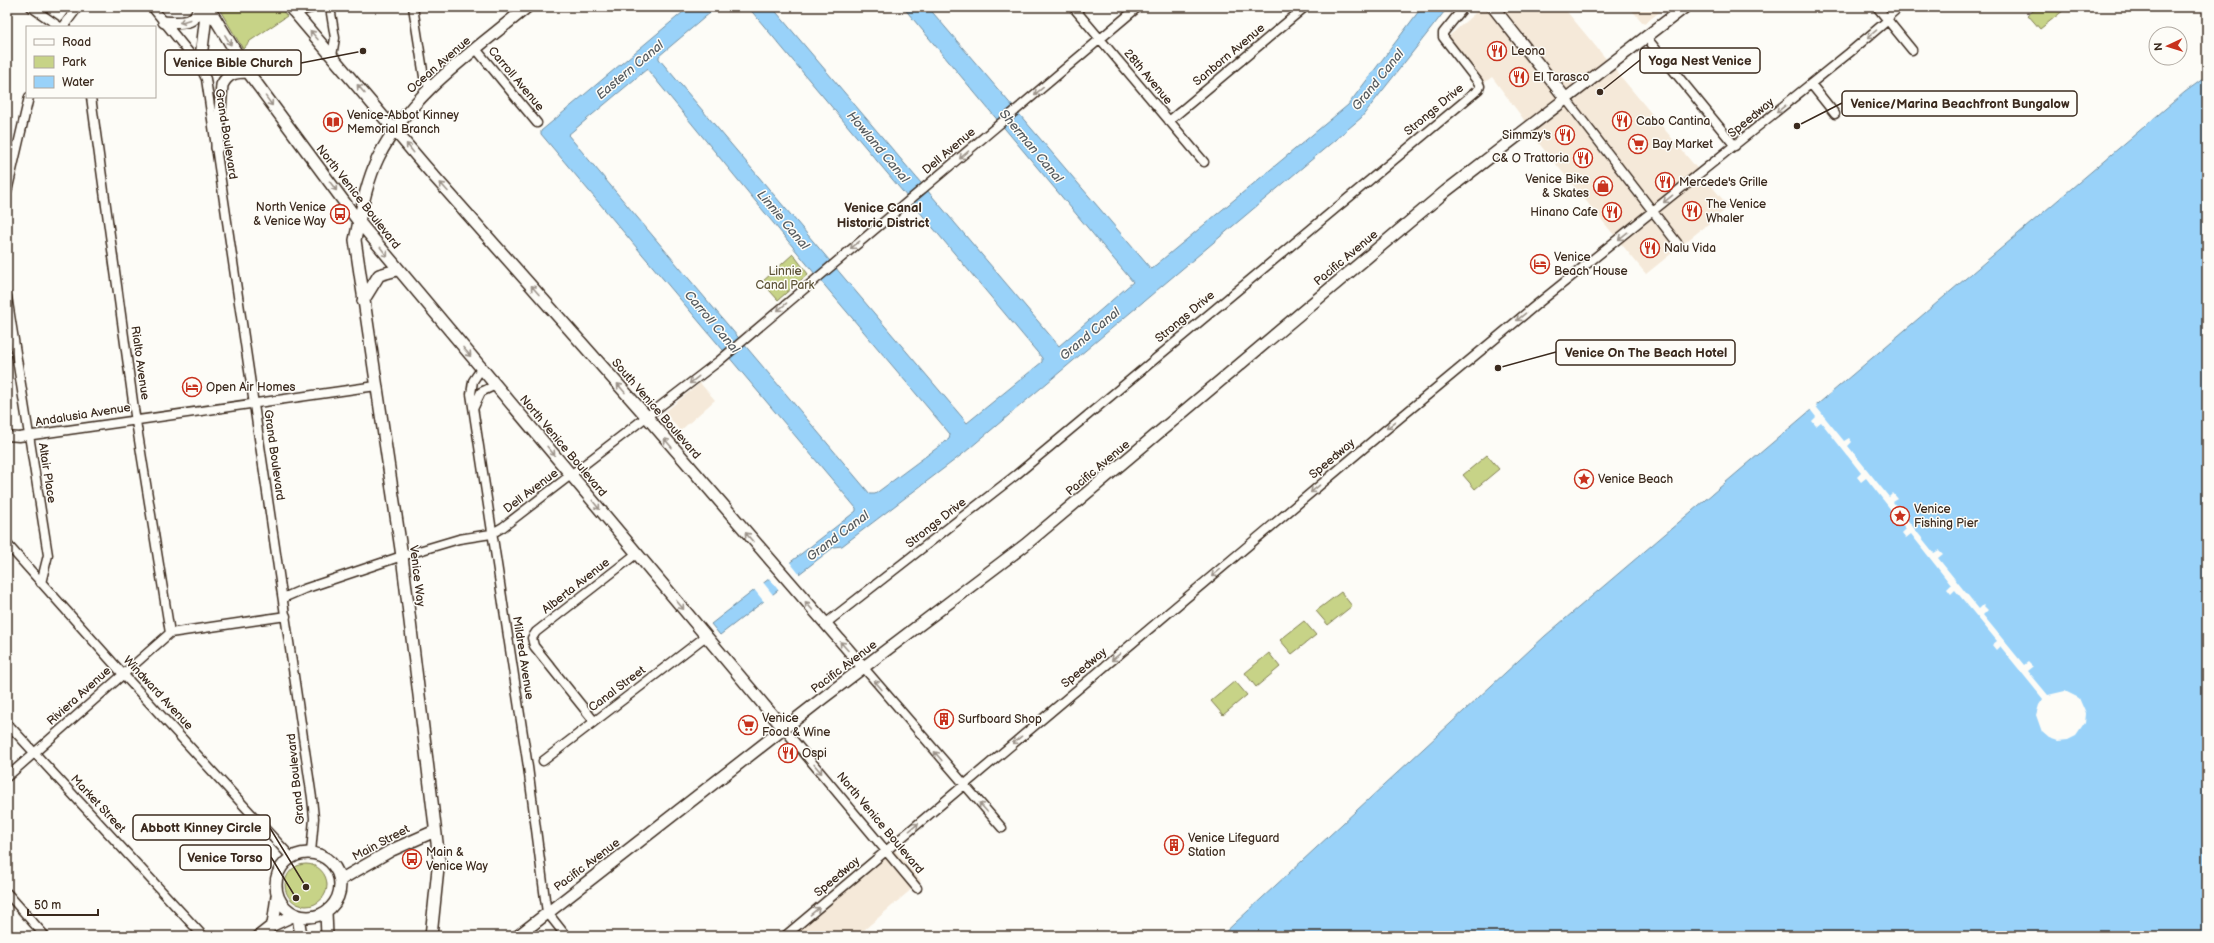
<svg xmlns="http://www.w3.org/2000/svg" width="2214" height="943" font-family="'Balsamiq Sans',sans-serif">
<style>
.built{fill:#f5e9d9}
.green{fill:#c7d387;stroke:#817e52}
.water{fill:#99d2f9;stroke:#738fa1;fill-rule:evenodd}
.pier{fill:#fdfcf7}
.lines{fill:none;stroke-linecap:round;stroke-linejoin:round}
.street-casing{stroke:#3b2a1e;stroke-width:11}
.secondary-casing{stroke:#3b2a1e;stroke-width:14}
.street{stroke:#fdfcf7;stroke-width:8}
.secondary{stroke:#fdfcf7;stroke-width:11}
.oneway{stroke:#9c938a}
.labels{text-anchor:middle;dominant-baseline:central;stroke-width:3;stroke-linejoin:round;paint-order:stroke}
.poi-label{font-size:12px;fill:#3b2a1e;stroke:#fdfcf7;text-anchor:start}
.street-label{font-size:12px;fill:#3b2a1e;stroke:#fdfcf7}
.park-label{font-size:12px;fill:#5e5438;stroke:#fdfcf7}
.water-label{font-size:13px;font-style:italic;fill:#575c60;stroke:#fdfcf7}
.neighbourhood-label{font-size:13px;font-weight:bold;fill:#3b2a1e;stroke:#fdfcf7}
.leader{fill:none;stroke:#3b2a1e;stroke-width:1.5}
.callout-dot{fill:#3b2a1e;stroke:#fdfcf7;stroke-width:1.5}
.callout{fill:#fdfcf7;stroke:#3b2a1e;stroke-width:1.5}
.callout-label{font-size:13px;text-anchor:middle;font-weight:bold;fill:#3b2a1e}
</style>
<rect width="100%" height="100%" fill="#fdfcf7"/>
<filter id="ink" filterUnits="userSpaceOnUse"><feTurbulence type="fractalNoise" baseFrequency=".025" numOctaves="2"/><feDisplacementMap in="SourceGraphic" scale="8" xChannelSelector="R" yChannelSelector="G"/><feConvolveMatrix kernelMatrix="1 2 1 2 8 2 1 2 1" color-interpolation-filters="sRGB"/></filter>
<g filter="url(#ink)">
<path class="built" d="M1482 7H1563L1729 207 1646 274 1532 135 1522 117 1492 77 1484 83 1448 37Z
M1629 7H1666L1644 24Z
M700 383 715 400 680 431 665 412Z
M895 850 921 881 857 936H791Z"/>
<path class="green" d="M218 7H279L287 16 250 41 243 49Z
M2038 7H2062L2064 10 2040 29 2028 15Z
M793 254 808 274 778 300 762 282Z
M1487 455 1499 469 1475 489 1463 475Z
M1341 592 1352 606 1328 625 1316 611Z
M1304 621 1316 635 1292 654 1280 640Z
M1269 653 1280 667 1256 687 1245 673Z
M1235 681 1247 695 1223 715 1211 701Z
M285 885a21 21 0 1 1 42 0a21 21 0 1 1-42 0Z"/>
<path class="water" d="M689 7H717L659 56V59L967 423 1042 362V358L748 7H772L1059 346 1133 282 903 7H928L1151 269 1348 105 1422 7H1448L1361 118 964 453 842 546 834 547 720 635 711 624 856 511V508L541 134V131ZM647 69 820 280 950 434 949 439 875 494H870L568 135Z
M2207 76V936H1221L1545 636 2185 92Z"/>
<path class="pier" d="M1814 404 1844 441 1849 438 1852 442 1848 446 1889 497 1893 493 1898 499 1893 502 1934 553 1939 550 1943 554 1938 558 1979 609 1983 605 1988 610 1983 615 2024 665 2028 662 2033 667 2028 671 2048 695 2065 691 2079 698 2086 714 2085 723 2076 736 2068 740 2058 741 2049 738 2042 732 2036 715 2039 705 2043 699 2000 646 1996 650 1992 645 1997 641 1955 590 1951 594 1947 589 1951 585 1911 534 1906 538 1902 533 1906 529 1866 478 1861 482 1857 477 1861 473 1821 422 1816 426 1812 421 1816 417 1809 408Z
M815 540 789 561 800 575 826 556 779 591 768 577Z
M762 581 774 596 765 603 753 588Z"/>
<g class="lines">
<g class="street-casing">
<path id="street" d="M31 7 60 27
M152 7 200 66 206 79 312 798 314 818 311 853
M330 7 335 38 332 56
M413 7 424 77 430 88
M1073 7 1204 162
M1877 7 1912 50
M63 27 78 7
M1646 37 1735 146
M476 49 537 123
M1811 84 1835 114
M91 97 134 409 170 633
M1566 99 1678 244
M1169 121 1305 7
M7 192 29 97
M7 296 48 555 41 583
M481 369 473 381 471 394 528 767 545 899 547 912 566 936
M474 407 481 392 496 385
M7 436 19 437 376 386
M7 544 122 673 291 857
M283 598 304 589 402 556 459 539 491 534 503 527 719 361 1138 7
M825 624 1016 475 1479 89 1480 86 1478 82 1443 37V33L1464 7
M864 668 1002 828
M594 721 534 646 532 638 536 632 636 554
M7 723 203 936
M784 729 917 888
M543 761 706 636
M7 777 170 633 286 616
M7 893 45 936
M785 936 1383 432 1536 305 1849 53 1888 20 1890 15 1899 7"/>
</g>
<g class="secondary-casing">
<path id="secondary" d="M208 7 248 72 359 222 784 729
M290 7 425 166 647 417 864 668
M1493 7 1566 99
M293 11 310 7
M164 22C179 23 196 25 199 7
M200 66 207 7
M217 148 222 85C228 73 236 72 248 72
M363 301 379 275 397 270
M276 885a32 32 0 1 1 64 0a32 32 0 1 1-64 0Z
M340 880 392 850 435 831
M326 912 327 936
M298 916 301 936
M273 925 277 896
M259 936 273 925 295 915
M431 936 439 859 402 556 355 240C361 213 366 183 378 158 410 93 473 52 527 7
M518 936 823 698 1025 545 1446 191 1685 7"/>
</g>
<use href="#street" class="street"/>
<use href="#secondary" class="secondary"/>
</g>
<defs><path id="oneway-shaft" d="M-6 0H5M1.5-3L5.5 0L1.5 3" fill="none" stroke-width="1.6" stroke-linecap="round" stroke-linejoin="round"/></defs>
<g class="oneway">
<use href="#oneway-shaft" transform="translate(185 21) rotate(163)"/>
<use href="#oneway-shaft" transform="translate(1872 34) rotate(140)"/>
<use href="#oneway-shaft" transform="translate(314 35) rotate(-131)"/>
<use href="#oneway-shaft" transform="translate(228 40) rotate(58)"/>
<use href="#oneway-shaft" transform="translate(361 89) rotate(-131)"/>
<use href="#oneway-shaft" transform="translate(1039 91) rotate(140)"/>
<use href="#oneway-shaft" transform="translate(269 101) rotate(54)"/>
<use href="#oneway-shaft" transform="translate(1781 109) rotate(141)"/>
<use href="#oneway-shaft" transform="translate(410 148) rotate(-129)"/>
<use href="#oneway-shaft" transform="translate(964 155) rotate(139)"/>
<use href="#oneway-shaft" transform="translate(333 186) rotate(53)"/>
<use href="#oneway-shaft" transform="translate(444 187) rotate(-132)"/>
<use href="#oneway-shaft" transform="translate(1668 199) rotate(141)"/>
<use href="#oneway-shaft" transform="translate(1623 236) rotate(141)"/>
<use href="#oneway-shaft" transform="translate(855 245) rotate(141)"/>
<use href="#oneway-shaft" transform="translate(384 252) rotate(52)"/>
<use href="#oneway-shaft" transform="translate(535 290) rotate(-131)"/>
<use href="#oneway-shaft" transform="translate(782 307) rotate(140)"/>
<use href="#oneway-shaft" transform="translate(1521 317) rotate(140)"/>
<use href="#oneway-shaft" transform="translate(467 352) rotate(49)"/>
<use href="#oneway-shaft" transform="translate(694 380) rotate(142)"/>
<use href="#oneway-shaft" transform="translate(621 388) rotate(-131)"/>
<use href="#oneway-shaft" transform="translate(1391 425) rotate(142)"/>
<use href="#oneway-shaft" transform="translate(668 443) rotate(-130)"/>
<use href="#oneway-shaft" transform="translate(551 451) rotate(50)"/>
<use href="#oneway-shaft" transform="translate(1315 489) rotate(140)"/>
<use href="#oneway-shaft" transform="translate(596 505) rotate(51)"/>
<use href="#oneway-shaft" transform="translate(749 537) rotate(-131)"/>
<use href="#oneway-shaft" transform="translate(1216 573) rotate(140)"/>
<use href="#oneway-shaft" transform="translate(680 605) rotate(50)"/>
<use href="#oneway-shaft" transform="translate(809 606) rotate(-131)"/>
<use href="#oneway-shaft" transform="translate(844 646) rotate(-132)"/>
<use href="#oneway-shaft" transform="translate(1116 657) rotate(140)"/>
<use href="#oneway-shaft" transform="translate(878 685) rotate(-130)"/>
<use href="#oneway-shaft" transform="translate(1017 740) rotate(141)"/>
<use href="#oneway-shaft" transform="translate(938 756) rotate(-130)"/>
<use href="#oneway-shaft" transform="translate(818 769) rotate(50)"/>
<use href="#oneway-shaft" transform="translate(983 807) rotate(-132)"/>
<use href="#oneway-shaft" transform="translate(914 827) rotate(-39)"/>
<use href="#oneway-shaft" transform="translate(815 911) rotate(-40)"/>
</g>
</g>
<defs>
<g id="restaurant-ring" transform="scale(1)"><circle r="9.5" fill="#fdfcf7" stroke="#c8321e" stroke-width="1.5"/><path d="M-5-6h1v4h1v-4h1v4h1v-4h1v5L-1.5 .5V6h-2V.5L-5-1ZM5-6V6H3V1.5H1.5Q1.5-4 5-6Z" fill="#c8321e"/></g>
<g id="library-ring" transform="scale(1)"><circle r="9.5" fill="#fdfcf7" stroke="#c8321e" stroke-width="1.5"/><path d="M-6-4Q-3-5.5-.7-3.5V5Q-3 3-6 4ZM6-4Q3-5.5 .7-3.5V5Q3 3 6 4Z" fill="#c8321e"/></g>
<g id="supermarket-ring" transform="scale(1)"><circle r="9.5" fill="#fdfcf7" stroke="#c8321e" stroke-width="1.5"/><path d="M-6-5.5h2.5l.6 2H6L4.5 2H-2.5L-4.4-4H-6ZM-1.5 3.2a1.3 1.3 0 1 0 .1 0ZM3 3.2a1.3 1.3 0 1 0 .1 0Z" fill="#c8321e"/></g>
<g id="shop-ring" transform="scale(1)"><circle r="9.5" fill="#fdfcf7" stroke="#c8321e" stroke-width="1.5"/><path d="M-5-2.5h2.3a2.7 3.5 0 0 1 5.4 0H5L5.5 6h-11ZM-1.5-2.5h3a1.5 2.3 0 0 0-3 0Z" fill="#c8321e"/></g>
<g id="bus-ring" transform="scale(1)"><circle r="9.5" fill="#fdfcf7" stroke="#c8321e" stroke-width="1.5"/><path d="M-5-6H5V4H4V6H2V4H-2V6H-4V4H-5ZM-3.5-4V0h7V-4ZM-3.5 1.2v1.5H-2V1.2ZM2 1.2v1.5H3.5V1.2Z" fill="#c8321e"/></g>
<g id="hotel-ring" transform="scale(1)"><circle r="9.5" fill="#fdfcf7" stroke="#c8321e" stroke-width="1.5"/><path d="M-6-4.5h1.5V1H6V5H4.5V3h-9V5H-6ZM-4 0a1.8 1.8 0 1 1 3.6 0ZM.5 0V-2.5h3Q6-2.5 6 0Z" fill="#c8321e"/></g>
<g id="sight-ring" transform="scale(1)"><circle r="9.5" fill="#fdfcf7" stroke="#c8321e" stroke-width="1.5"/><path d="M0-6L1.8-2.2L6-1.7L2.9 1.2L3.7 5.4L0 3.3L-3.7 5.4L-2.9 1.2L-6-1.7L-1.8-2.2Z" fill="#c8321e"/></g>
<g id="building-ring" transform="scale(1)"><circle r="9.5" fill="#fdfcf7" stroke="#c8321e" stroke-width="1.5"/><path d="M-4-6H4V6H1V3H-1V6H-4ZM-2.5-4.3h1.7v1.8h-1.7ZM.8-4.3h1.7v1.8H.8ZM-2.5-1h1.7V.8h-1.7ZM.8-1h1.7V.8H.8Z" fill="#c8321e"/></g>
</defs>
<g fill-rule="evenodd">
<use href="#restaurant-ring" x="1497" y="51"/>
<use href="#restaurant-ring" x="1519" y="77"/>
<use href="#restaurant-ring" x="1622" y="121"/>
<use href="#library-ring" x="333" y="122"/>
<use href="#restaurant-ring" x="1565" y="135"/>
<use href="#supermarket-ring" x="1638" y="144"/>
<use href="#restaurant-ring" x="1583" y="158"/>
<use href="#restaurant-ring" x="1665" y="182"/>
<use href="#shop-ring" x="1603" y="186"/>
<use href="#restaurant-ring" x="1692" y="211"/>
<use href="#restaurant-ring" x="1612" y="212"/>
<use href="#bus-ring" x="340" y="214"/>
<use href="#restaurant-ring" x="1650" y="248"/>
<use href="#hotel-ring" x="1540" y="264"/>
<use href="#hotel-ring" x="192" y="387"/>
<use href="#sight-ring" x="1584" y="479"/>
<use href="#sight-ring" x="1900" y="516"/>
<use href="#building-ring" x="944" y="719"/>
<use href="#supermarket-ring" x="748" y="725"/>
<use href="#restaurant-ring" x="788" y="753"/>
<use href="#building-ring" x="1174" y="845"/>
<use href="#bus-ring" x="412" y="859"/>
</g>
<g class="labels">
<g class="poi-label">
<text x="1511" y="51">Leona</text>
<text x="1533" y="77">El Tarasco</text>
<text x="347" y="115">Venice-Abbot Kinney<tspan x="347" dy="14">Memorial Branch</tspan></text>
<text x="1636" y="121">Cabo Cantina</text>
<text x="1551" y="135" text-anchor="end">Simmzy's</text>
<text x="1652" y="144">Bay Market</text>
<text x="1569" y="158" text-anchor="end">C&amp; O Trattoria</text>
<text x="1589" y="179" text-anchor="end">Venice Bike<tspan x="1589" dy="14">&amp; Skates</tspan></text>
<text x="1679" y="182">Mercede's Grille</text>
<text x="1706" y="204">The Venice<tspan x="1706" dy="14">Whaler</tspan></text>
<text x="326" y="207" text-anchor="end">North Venice<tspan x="326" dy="14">&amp; Venice Way</tspan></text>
<text x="1598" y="212" text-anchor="end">Hinano Cafe</text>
<text x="1664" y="248">Nalu Vida</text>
<text x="1554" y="257">Venice<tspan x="1554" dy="14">Beach House</tspan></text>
<text x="206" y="387">Open Air Homes</text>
<text x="1598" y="479">Venice Beach</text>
<text x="1914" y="509">Venice<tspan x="1914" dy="14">Fishing Pier</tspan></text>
<text x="762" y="718">Venice<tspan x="762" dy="14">Food &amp; Wine</tspan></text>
<text x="958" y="719">Surfboard Shop</text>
<text x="802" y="753">Ospi</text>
<text x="1188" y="838">Venice Lifeguard<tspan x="1188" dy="14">Station</tspan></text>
<text x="426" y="852">Main &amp;<tspan x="426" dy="14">Venice Way</tspan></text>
</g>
<g class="street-label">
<text transform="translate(1229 55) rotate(-40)">Sanborn Avenue</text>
<text transform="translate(439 65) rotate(-41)">Ocean Avenue</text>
<text transform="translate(1148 77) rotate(50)">28th Avenue</text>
<text transform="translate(516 79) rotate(50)">Carroll Avenue</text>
<text transform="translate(1434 110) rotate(-40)">Strongs Drive</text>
<text transform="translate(1751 118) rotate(-39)">Speedway</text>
<text transform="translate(226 134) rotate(81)">Grand Boulevard</text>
<text transform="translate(949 151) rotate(-40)">Dell Avenue</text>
<text transform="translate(358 197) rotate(52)">North Venice Boulevard</text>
<text transform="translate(1346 258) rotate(-40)">Pacific Avenue</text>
<text transform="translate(1185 317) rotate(-40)">Strongs Drive</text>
<text transform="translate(140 363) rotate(82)">Rialto Avenue</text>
<text transform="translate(656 409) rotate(49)">South Venice Boulevard</text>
<text transform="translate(83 415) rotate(-9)">Andalusia Avenue</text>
<text transform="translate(563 446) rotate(50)">North Venice Boulevard</text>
<text transform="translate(274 455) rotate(82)">Grand Boulevard</text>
<text transform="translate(1332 459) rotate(-40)">Speedway</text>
<text transform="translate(1098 468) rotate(-40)">Pacific Avenue</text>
<text transform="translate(47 473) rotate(81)">Altair Place</text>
<text transform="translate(531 491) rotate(-37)">Dell Avenue</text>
<text transform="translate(936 523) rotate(-38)">Strongs Drive</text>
<text transform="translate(417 576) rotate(83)">Venice Way</text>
<text transform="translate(576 586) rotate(-38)">Alberta Avenue</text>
<text transform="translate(523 658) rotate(81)">Mildred Avenue</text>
<text transform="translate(844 667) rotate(-37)">Pacific Avenue</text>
<text transform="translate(1084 668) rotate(-40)">Speedway</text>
<text transform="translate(617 689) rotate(-37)">Canal Street</text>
<text transform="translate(158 693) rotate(47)">Windward Avenue</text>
<text transform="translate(79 696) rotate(-42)">Riviera Avenue</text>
<text transform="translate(296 779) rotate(-96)">Grand Boulevard</text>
<text transform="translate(98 804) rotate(47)">Market Street</text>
<text transform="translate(880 823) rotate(50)">North Venice Boulevard</text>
<text transform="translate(381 843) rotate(-28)">Main Street</text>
<text transform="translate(587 865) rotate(-37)">Pacific Avenue</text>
<text transform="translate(837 877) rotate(-40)">Speedway</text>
</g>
<g class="park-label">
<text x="785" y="271">Linnie<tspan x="785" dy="14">Canal Park</tspan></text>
</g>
<g class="water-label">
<text transform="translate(630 70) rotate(-40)">Eastern Canal</text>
<text transform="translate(1378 80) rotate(-51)">Grand Canal</text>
<text transform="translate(1031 146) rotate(50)">Sherman Canal</text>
<text transform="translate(878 147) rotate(50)">Howland Canal</text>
<text transform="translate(783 220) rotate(50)">Linnie Canal</text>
<text transform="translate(712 322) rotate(50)">Carroll Canal</text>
<text transform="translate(1090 334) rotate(-40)">Grand Canal</text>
<text transform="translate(838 536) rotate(-37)">Grand Canal</text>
</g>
<g class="neighbourhood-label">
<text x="883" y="208">Venice Canal<tspan x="883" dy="15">Historic District</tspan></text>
</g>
</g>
<path class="leader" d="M1600 92L1640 60M363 51L301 63M1797 126L1842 103M1498 368L1556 352M306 887L270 828M296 898L271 857"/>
<g class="callout-dot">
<circle cx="1600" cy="92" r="4"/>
<circle cx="363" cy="51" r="4"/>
<circle cx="1797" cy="126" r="4"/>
<circle cx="1498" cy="368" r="4"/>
<circle cx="306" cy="887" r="4"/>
<circle cx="296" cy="898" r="4"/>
</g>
<g class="callout">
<rect x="1640" y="48" width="120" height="25" rx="4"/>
<rect x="165" y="50" width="136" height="25" rx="4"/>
<rect x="1842" y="91" width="235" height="25" rx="4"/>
<rect x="1556" y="340" width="179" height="25" rx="4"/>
<rect x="133" y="815" width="137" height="25" rx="4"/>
<rect x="180" y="845" width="91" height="25" rx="4"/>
</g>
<g class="callout-label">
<text x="1700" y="65">Yoga Nest Venice</text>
<text x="233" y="67">Venice Bible Church</text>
<text x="1960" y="108">Venice/Marina Beachfront Bungalow</text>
<text x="1646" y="357">Venice On The Beach Hotel</text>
<text x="201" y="832">Abbott Kinney Circle</text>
<text x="225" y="862">Venice Torso</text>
</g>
<rect width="2214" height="943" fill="none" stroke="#fdfcf7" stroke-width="24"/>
<rect x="12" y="12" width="2190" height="919" fill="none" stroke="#3b2a1e" stroke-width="1.5" filter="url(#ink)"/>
<rect x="26" y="26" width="130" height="72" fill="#fdfcf7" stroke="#afa8a0"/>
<rect x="34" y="39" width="20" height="6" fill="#fdfcf7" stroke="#afa8a0"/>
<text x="62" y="46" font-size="12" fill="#3b2a1e">Road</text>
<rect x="34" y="56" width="20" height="12" fill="#c7d387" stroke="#afa8a0"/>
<text x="62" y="66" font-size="12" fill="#3b2a1e">Park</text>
<rect x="34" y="76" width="20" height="12" fill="#99d2f9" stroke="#afa8a0"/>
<text x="62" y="86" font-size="12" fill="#3b2a1e">Water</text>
<g transform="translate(2168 46) rotate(266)"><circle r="19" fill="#fdfcf7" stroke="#afa8a0"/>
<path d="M0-3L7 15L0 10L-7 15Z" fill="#c8321e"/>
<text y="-6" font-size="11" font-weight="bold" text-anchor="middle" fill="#3b2a1e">N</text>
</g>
<path d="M28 909v6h70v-6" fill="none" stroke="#3b2a1e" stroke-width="2"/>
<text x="34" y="909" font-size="12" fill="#3b2a1e" stroke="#fdfcf7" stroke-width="3" paint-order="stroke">50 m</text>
</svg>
